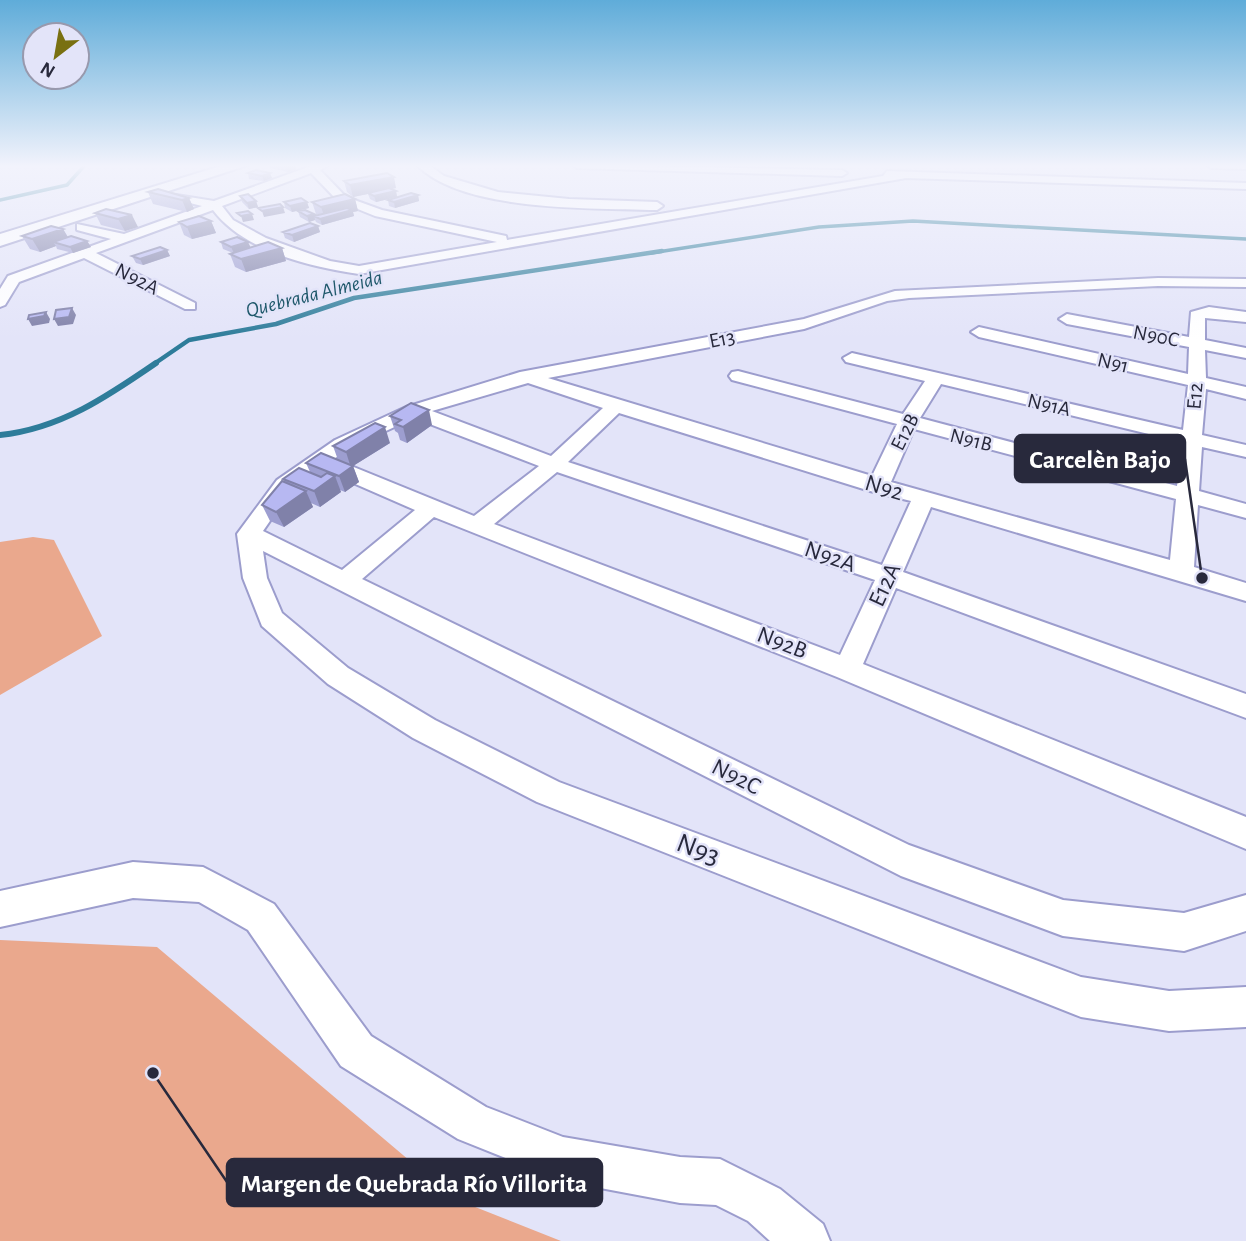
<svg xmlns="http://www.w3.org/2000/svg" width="1246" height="1241" font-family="'Alegreya Sans',sans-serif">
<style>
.green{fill:#eaa88d}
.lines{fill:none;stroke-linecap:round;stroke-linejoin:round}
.stream-far2{stroke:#2e7c9a;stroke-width:3.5}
.stream-far1{stroke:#2e7c9a;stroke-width:4.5}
.stream{stroke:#2e7c9a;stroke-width:6}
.minor-casing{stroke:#9c9dcd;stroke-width:4}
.highway-casing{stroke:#9c9dcd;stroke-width:4}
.minor{fill:#fff;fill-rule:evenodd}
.highway{fill:#fff;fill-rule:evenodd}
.wall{fill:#9d9ed0}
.shaded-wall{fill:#8081a9}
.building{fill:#b7b8f2;stroke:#8081a9;stroke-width:2}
.labels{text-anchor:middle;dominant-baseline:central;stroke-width:5;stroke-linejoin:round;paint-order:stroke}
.far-street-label{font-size:21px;fill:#28293c;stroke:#e3e4f9}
.far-water-label{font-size:21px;font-style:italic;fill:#1f586b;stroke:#e3e4f9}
.street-label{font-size:24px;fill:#28293c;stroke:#e3e4f9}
.near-street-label{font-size:28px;fill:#28293c;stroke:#e3e4f9}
.leader{fill:none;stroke:#28293c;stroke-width:2.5}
.callout-dot{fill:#28293c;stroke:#e3e4f9;stroke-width:2.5}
.callout{fill:#28293c;stroke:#28293c;stroke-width:2.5}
.callout-label{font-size:26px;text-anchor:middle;font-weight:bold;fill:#fff}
</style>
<rect width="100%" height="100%" fill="#e3e4f9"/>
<path class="green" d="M33 537 54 540 102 636 0 695V542Z
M0 940 157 947 455 1199 561 1241H0Z"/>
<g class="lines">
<path class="stream-far2" d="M0 200 67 185 85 165
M651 253 819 227 913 221 1246 239"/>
<path class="stream-far1" d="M154 364 189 340 276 324 354 298 662 251"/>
<path class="stream" d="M0 435C60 429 108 396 156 363"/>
<g class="minor-casing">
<path id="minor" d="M314 165H329L320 170 346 197 382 210 506 236 507 240 883 176 887 171 1246 183V189L906 178 359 274C310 267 244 251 213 210L96 253 195 303V309H185L84 258 19 282 5 305 0 307V289L8 276 111 239 77 230V224L124 234 202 206 170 198V194L214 201ZM311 173 338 201 375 216 497 242 359 266 330 261 266 238 233 220 222 206Z
M417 165H429L444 176 498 192 569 199 657 202 663 206 657 210C594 208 462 212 417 165Z
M572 165 842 170 847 173 842 176 577 168Z
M1207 165H1246V169L1212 168Z
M1158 278 1246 279V287L1158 286 909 298 887 301 804 329 548 378 872 476 897 424 732 380 729 376 732 372 738 371 903 414 925 381 846 362 843 358 852 353 1183 430 1188 385 979 337 971 332 979 327 1188 374 1189 347 1067 324 1059 319 1067 314 1189 337 1191 312 1209 307 1246 312V322L1205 318V340L1246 348V358L1205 350 1206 378 1246 387V399L1206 389 1202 435 1246 445V457L1202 447 1199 491 1246 504V518L1198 505 1194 567 1246 583V601L931 507 903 572 1246 694V718L896 588 863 664 1246 817V849L837 677 434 517 362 579 909 845 1063 900 1184 913 1246 895V931L1184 951 1063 936 901 876 263 551 267 578 282 613 348 668 435 720 559 782 1081 977 1169 991 1246 987V1027L1169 1031 1081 1017 537 802 413 738 328 684 262 626 243 578 237 534 277 480 335 440 406 407 520 372 804 319 895 291ZM528 383 603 408 551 456 432 411ZM941 384 1182 442 1177 486 920 418ZM619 413 870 491 911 501 882 565 568 462ZM414 418 539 466 474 516 334 459 349 448ZM914 429 1176 499 1170 560 891 482ZM321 469 415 510 342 570 263 531 292 489ZM557 472 875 580 840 655 494 524Z
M133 862 203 867 274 904 371 1036 486 1107 563 1137 680 1157 720 1159 780 1189 823 1224 830 1241H770L748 1221 716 1205 680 1203 563 1181 458 1139 341 1066 248 930 199 902 133 898 0 927V891Z"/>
</g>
<g class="highway-casing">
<path id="highway" d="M224 165H248L0 246V234Z"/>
</g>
<use href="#minor" class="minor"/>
<use href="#highway" class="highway"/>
</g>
<path class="wall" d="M269 165H295L296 169 288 172 270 168Z
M248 173 272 178 264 181 249 179Z
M344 181 396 188 391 189 396 191 397 197 376 202 370 199 368 194 353 197 347 192Z
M148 192 189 198 194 209 187 212 153 204Z
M418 195 419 201 395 208 389 206 388 200Z
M240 196 256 201 258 207 249 209 242 202Z
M355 199 358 211 353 212 354 216 322 225 316 222 315 220 309 222 300 217 298 211 315 216 318 215 316 214 312 202Z
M284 202H307L309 208 292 212 285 208Z
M106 209 138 227 125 231 101 225 95 213Z
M211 221 216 233 192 239 184 235 179 222Z
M318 226 320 232 294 242 285 238 283 232Z
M63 229 68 237 87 241 91 247 73 253 57 249 56 246 40 252 30 249 22 236Z
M221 242 250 248H282L286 261 246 272 235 267 230 254 233 253 223 249Z
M167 250 170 256 143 265 136 263 132 256Z
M390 416 432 425 407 443 400 440 398 433 395 431Z
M390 443 353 466 359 482 345 492 340 490 341 492 320 507 311 503 313 507 284 527 270 521 262 505 285 483 283 479 310 472 306 463 338 460 333 446Z"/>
<path class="shaded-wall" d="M289 165H295L296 169 288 172 286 166Z
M270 173 272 178 264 181 262 176Z
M394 177 396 188 353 197 350 185Z
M396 191 397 197 376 202 374 196Z
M418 195 419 201 395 208 394 202Z
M189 198 194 209 187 212 182 200Z
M355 199 358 211 353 212 354 216 322 225 320 219 325 218 321 207Z
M256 201 258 207 249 209 247 203Z
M307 202 309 208 292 212 290 206Z
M283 207 285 213 264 217 262 211Z
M252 214 254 220 243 222 241 216Z
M314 214 315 220 309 222 307 216Z
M132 215 138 227 125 231 118 219Z
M211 221 216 233 192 239 187 227Z
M318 226 320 232 294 242 292 235Z
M63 229 70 241 53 242 56 246 40 252 32 239Z
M87 241 91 247 73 253 70 247Z
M248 242 251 248 234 253 231 247Z
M282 248 286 261 246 272 241 259Z
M167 250 170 256 143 265 140 259Z
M72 308 76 315 73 324 58 326 54 319Z
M46 312 50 319 49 323 32 326 28 319Z
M429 410 432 425 407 443 403 427Z
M385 427 390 443 353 466 359 482 345 492 339 476 351 468 346 452Z
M335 476 341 492 320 507 314 491Z
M306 491 313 507 284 527 276 512Z"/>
<path class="building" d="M256 170 270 173 262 176 248 173Z
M387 173 394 177 350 185 344 181Z
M389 188 396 191 374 196 368 193Z
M158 189 189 198 182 200 148 192Z
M411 193 418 195 394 202 388 200Z
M248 194 256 201 247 203 240 196Z
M345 194 355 199 321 207 312 202Z
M301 198 307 202 290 206 284 202Z
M280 204 283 207 262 211 258 208Z
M347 208 352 210 320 219 314 216Z
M106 209 132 215 118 219 95 213Z
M305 210 314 214 307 216 298 211Z
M248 211 252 214 241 216 237 213Z
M199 216 211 221 187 227 179 222Z
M310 223 318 226 292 235 283 232Z
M51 226 63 229 32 239 22 236Z
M71 236 87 241 70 247 53 242Z
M237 237 248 242 231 247 221 242Z
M268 242 282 248 241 259 230 254Z
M160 247 167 250 140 259 132 256Z
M72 308 69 317 54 319 56 310Z
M46 312 44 316 28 319 29 315Z
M411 403 429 410 403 427 395 424 401 420 390 416Z
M375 423 385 427 346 452 333 446Z
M321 453 353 466 339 476 306 463Z
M299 468 321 477 327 473 335 476 314 491 283 479Z
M282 481 306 491 276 512 262 505Z"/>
<linearGradient id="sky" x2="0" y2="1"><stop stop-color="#5facd9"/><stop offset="0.49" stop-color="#f2f3fc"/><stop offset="1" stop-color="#f2f3fc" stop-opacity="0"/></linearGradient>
<rect width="1246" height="339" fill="url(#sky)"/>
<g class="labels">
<g class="far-street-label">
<text transform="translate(137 279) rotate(27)">N92A</text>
<text transform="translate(1156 336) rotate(11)">N90C</text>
<text transform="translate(722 339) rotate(-11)">E13</text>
<text transform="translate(1113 363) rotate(13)">N91</text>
<text transform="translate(1195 396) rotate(-85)">E12</text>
<text transform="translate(1049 405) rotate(13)">N91A</text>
<text transform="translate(905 432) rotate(-63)">E12B</text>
<text transform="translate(971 440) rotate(14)">N91B</text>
</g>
<g class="far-water-label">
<text transform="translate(314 294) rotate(-14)">Quebrada Almeida</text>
</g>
<g class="street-label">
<text transform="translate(884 488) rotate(17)">N92</text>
<text transform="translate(830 557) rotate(19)">N92A</text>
<text transform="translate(885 585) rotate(-65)">E12A</text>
<text transform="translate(782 643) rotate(21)">N92B</text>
<text transform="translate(736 777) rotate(27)">N92C</text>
</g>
<g class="near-street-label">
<text transform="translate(698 850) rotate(21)">N93</text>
</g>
</g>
<path class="leader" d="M1202 578L1185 459M153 1073L227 1182"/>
<g class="callout-dot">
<circle cx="1202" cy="578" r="7"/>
<circle cx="153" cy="1073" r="7"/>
</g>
<g class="callout">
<rect x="1015" y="435" width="170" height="47" rx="7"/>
<rect x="227" y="1159" width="375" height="47" rx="7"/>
</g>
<g class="callout-label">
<text x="1100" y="468">Carcelèn Bajo</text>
<text x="414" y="1192">Margen de Quebrada Río Villorita</text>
</g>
<g transform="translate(56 56) rotate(211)"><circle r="33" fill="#e3e4f9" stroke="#9899ad" stroke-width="2"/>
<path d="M0-5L12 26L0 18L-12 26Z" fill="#797011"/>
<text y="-10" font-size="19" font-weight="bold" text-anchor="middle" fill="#28293c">N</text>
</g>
</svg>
